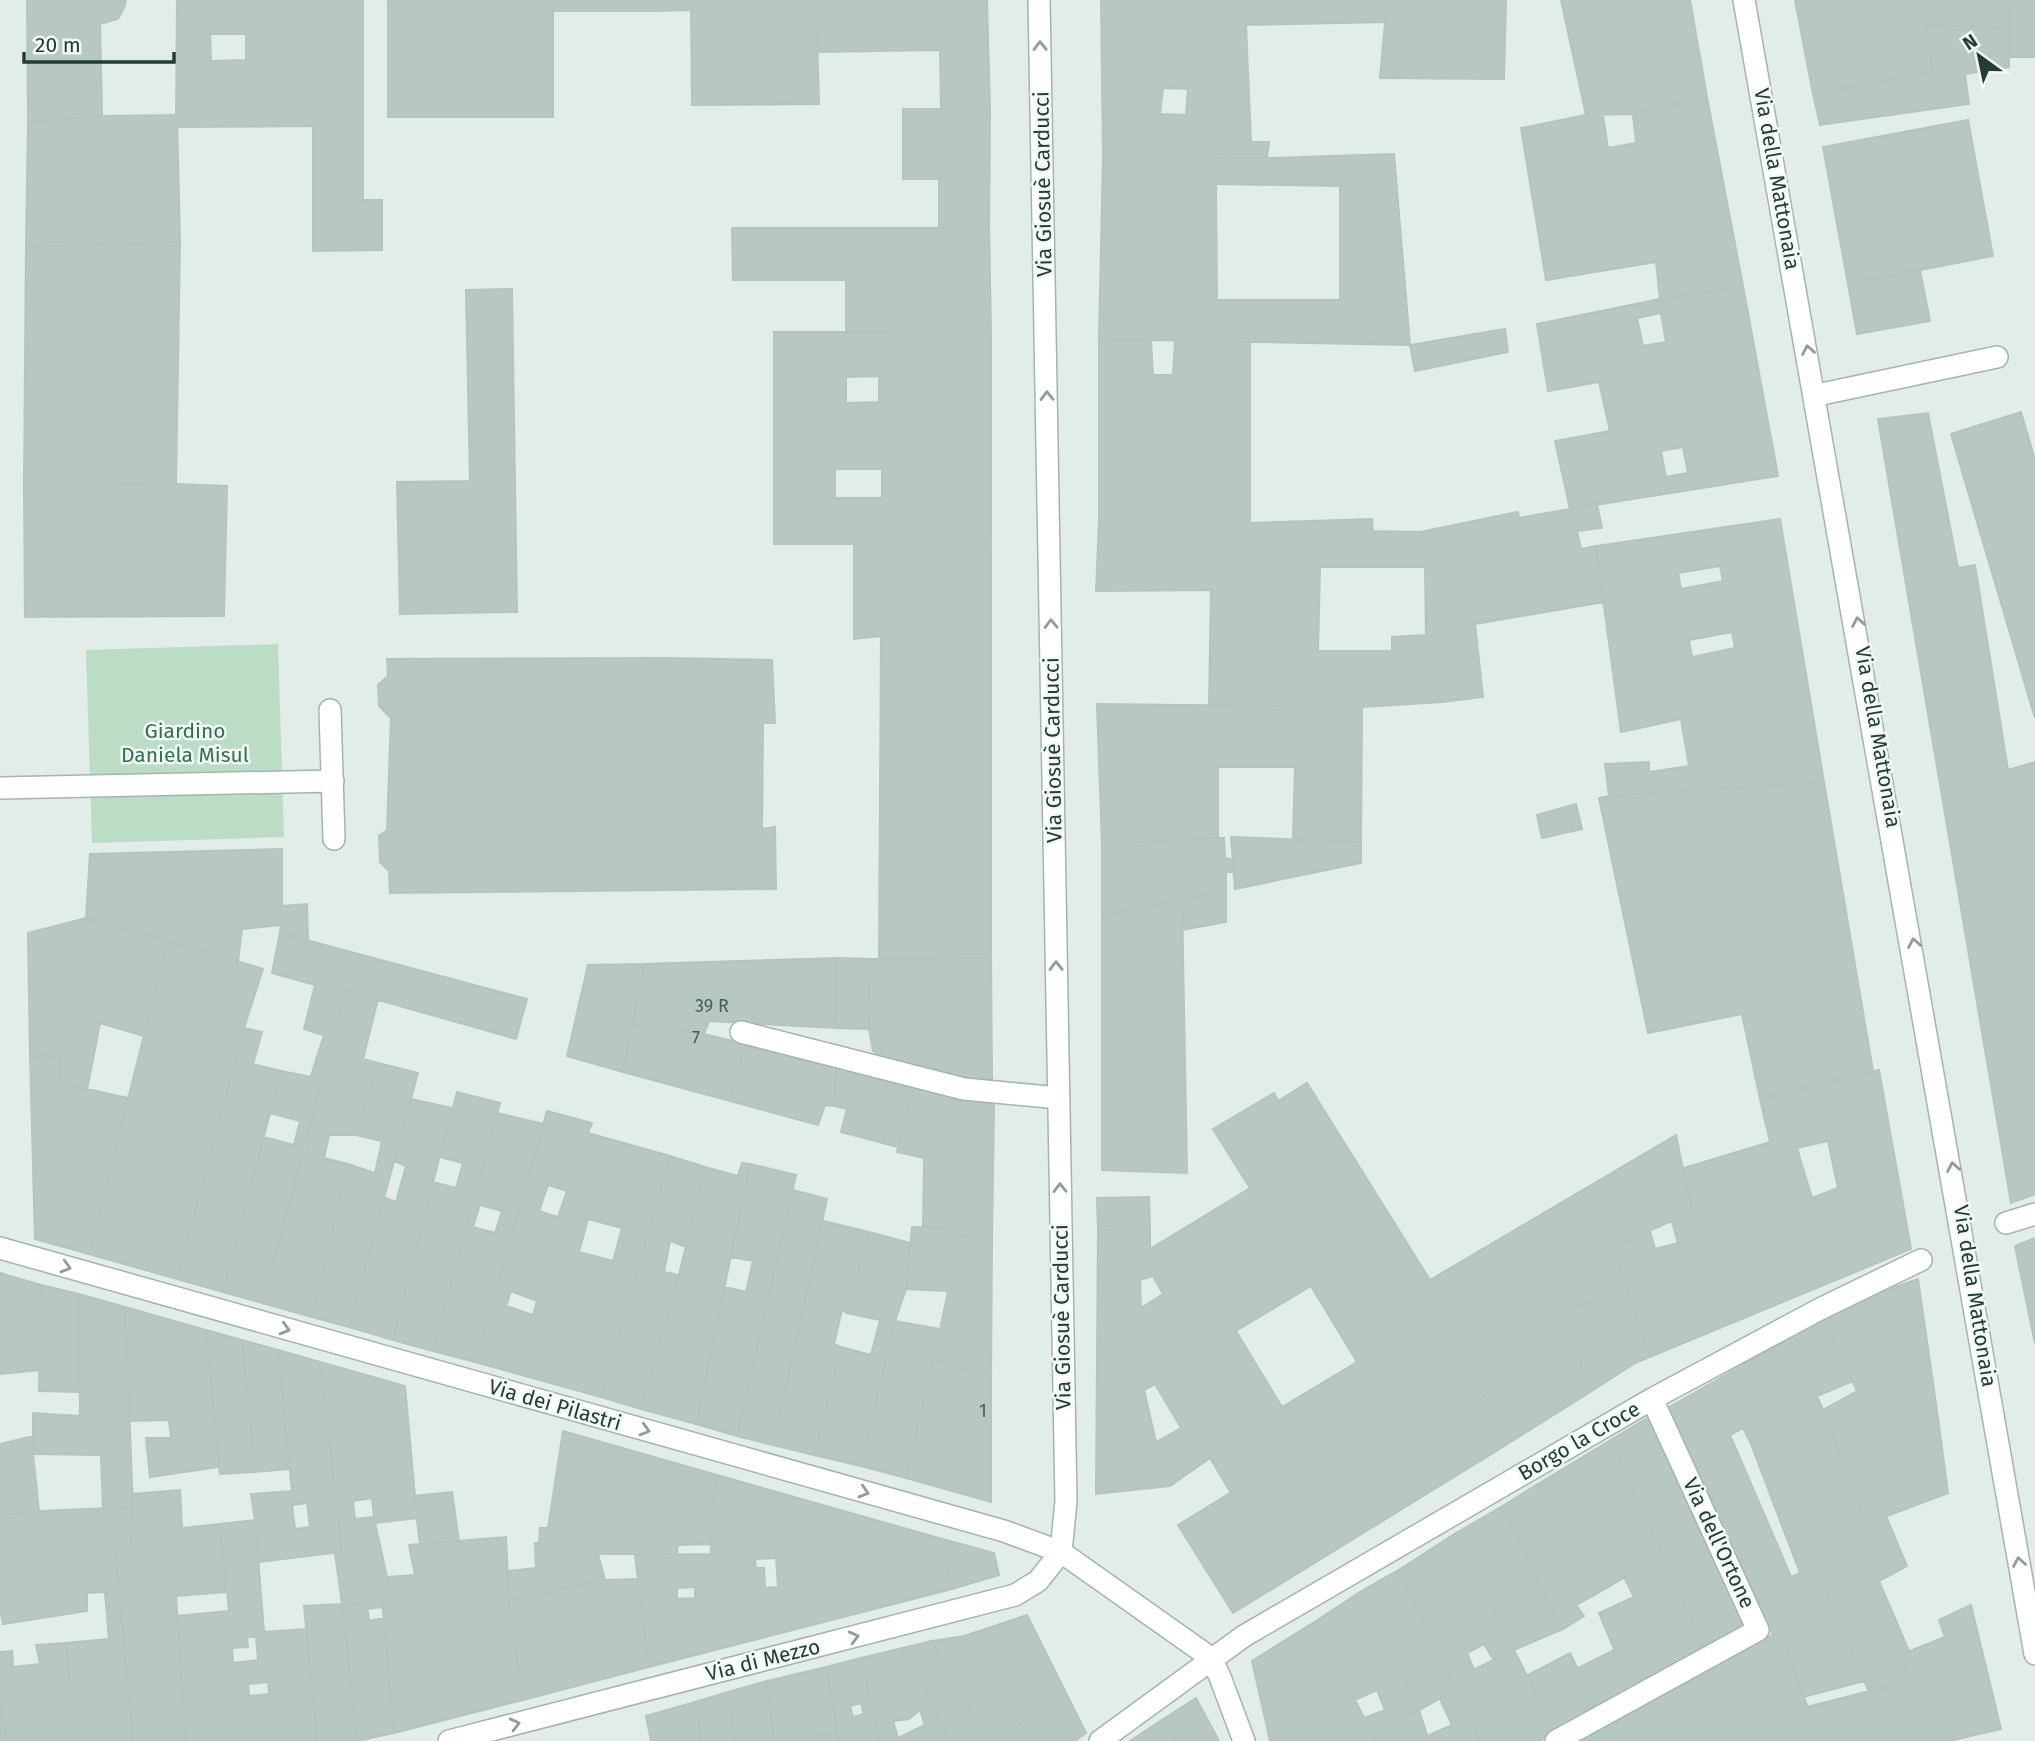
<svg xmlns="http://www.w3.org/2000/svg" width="2035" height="1741" font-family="'Fira Sans',sans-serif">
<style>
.green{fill:#bbddc6}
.building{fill:#b7c7c1;stroke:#b4c5bf;stroke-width:2;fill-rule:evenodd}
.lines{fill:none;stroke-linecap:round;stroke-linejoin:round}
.lane-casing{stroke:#a5b4af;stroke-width:24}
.street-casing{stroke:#a5b4af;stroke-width:24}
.lane{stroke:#fff;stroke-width:21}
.street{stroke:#fff;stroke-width:21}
.oneway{stroke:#909e9b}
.labels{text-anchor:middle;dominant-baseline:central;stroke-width:5;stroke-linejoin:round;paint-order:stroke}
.number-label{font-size:18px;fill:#47605a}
.street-label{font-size:21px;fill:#223d37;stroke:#f2f8f6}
.park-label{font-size:21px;fill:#2d734d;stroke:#f2f8f6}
</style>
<rect width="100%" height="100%" fill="#e2ece8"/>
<path class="green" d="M278 644 284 837 92 843 86 650Z"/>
<path class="building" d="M27 0H126L124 8 118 19 100 24 102 116 28 122Z
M177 0H363V200H382V250L313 251V126L176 127ZM210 34H246V60L211 61Z
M388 0H658V11H553V117H388Z
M658 0H816L819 104 692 105 691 10 658 11Z
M816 0H987L990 109H941L940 50 817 52Z
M1101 0H1387L1385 22 1246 25 1251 142H1269L1267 158 1103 157ZM1163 88 1188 89 1186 115 1160 114Z
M1387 0H1506L1504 79 1380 78Z
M1561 0H1690L1707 97 1633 114 1586 115Z
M1795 0H2009V28L1926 25 1932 72 1813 94Z
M2009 0H2035V57H2009Z
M1926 25 2009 28V67L1965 74 1969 104 1820 125 1813 94 1932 72Z
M1707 97 1743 286 1660 299 1656 262 1546 280 1521 128 1586 115 1603 116 1608 148 1636 143 1633 114Z
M903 109H990L989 228H939V179H903Z
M177 115 180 242 26 247 28 122 102 116Z
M1968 120 1993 256 1848 284 1823 147Z
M1394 154 1410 345 1099 339 1103 157 1267 158ZM1216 184 1340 186V300H1217Z
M732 228H989L991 332 846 333V280H733Z
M180 242 176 484 24 486 26 247Z
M1920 270 1930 321 1857 334 1848 284Z
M1743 286 1778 476 1570 509 1555 441 1610 431 1599 382 1548 391 1537 324 1660 299ZM1661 313 1666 342 1643 346 1637 318ZM1683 447 1688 473 1666 477 1661 451Z
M512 289 517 612 400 614 397 482 470 481 466 290Z
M1505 329 1508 352 1415 371 1410 345Z
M774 332H991V544H774ZM879 376V402L846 403V377ZM835 469H882V498H835Z
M1099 339 1151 341 1153 375H1173L1175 341 1250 342V523H1099Z
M2021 412 2035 460V718L1951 434Z
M1928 413 1958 568 1975 565 2008 770 2035 762V1194L2011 1203 1878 419Z
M176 484 227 486 224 616 25 617 24 486Z
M1597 504 1602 528 1577 531 1581 549 1596 546 1604 602 1475 624 1483 697 1442 702 1362 707 1209 706 1211 590 1096 591 1099 523H1250L1372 519 1373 531 1420 532 1518 512 1519 518ZM1320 567H1425L1426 635 1392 637V651H1318Z
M1780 519 1824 782 1609 796 1605 764 1649 762V772L1689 766 1681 719 1621 732 1596 546ZM1720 566 1723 581 1681 589 1678 573ZM1732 632 1735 648 1692 657 1689 640Z
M854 544H991V958L879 959 881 636 854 639Z
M665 658 772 660 775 723H763L762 829 775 827 776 889 390 893 389 871 380 862 379 836 387 830 391 718 379 706 378 685 388 676 387 659Z
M1097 704 1362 707 1361 842 1293 839 1295 767H1218V838L1102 844Z
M1824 782 1873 1071 1760 1099 1742 1014 1648 1033 1599 798 1609 796Z
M1576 804 1582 829 1542 838 1537 815Z
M1231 837 1361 842V863L1235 889Z
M1218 838H1224L1225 858 1234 860 1233 872H1226V891L1102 916V844Z
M282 849V906L307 904 308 940 280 933 281 925 242 929 238 961 86 918 90 854Z
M1226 891V922L1182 930V900Z
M1182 900 1187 1173 1102 1170V916Z
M86 918 168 940 144 1036 100 1023 87 1090 60 1083V1058L30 1055 28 933Z
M280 933 527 999 516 1039 347 991 333 1038 304 1029 315 985 272 973Z
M168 940 263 969 244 1028 177 1279 89 1254Z
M837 958 835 1028 709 1021 704 1034 632 1024 644 964Z
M837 958 870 959 869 1029 835 1028Z
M991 958 992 1079 931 1080 894 1064 873 1051 869 1029 870 959Z
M644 964 623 1072 567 1056 588 965Z
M347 991 378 999 363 1059 378 1063 356 1135H329L324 1158 348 1164 312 1317 262 1303 307 1144 322 1079 311 1076 324 1035 333 1038Z
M632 1024 704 1034 745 1044 730 1101 623 1072Z
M244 1028 262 1032 253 1064 281 1071 223 1292 177 1279Z
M745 1044 836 1063 834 1106 825 1105 818 1125 730 1101Z
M30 1055 60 1058V1083L128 1098 89 1254 35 1239Z
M378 1063 418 1073 349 1327 312 1317 348 1164 375 1173 382 1141 356 1135Z
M836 1063 914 1085 898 1147 841 1132 847 1109 834 1106Z
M1879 1070 1911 1249 1650 1357 1613 1247 1650 1231 1655 1249 1678 1243 1672 1221 1692 1212 1684 1168 1770 1142 1760 1099ZM1828 1141 1838 1188 1812 1198 1797 1148Z
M281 1071 322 1079 262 1303 223 1292 264 1137 294 1145 300 1121 270 1113Z
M1307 1083 1430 1280 1676 1135 1692 1212 1613 1247 1650 1357 1635 1363 1609 1298 1563 1309 1590 1392 1512 1441 1457 1353 1231 1493 1210 1458 1170 1486 1096 1494 1098 1230 1150 1229V1249L1250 1188 1213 1129 1274 1093 1278 1101ZM1153 1276 1163 1294 1141 1308 1140 1280ZM1311 1286 1357 1362 1282 1407 1236 1331ZM1155 1384 1181 1428 1156 1442 1144 1390Z
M914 1085 994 1103 992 1238 952 1236 954 1228 923 1227 924 1158 897 1152Z
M457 1092 500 1103 433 1351 393 1340 433 1182 456 1188 463 1163 440 1157Z
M411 1099 452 1108 393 1340 349 1327 384 1197 396 1202 406 1166 394 1161Z
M547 1111 592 1123 588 1133 670 1156 601 1397 475 1362ZM548 1185 567 1191 558 1217 539 1211ZM588 1219 622 1228 613 1261 579 1252ZM511 1291 537 1301 533 1315 506 1306Z
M497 1113 544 1124 475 1362 433 1351ZM480 1205 502 1211 495 1233 473 1227Z
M670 1156 705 1167 686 1247 670 1241 664 1272 679 1275 641 1409 601 1397Z
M742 1163 750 1164 696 1424 641 1409 679 1275 705 1167 738 1176Z
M750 1164 796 1175 737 1436 696 1424 725 1287 746 1292 753 1261 731 1257Z
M793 1190 827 1199 773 1445 737 1436Z
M1149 1197 1150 1229 1098 1230 1097 1198Z
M823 1221 869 1232 847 1313 842 1310 834 1344 841 1347 814 1455 773 1445Z
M912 1227 954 1228 952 1236 992 1238 991 1377 943 1363 944 1347 937 1345 948 1291 906 1289Z
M869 1232 910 1243 906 1289 895 1321 861 1466 814 1455 841 1347 871 1355 880 1320 847 1313Z
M2035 1238V1344L2015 1246Z
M0 1273 41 1285 40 1370 0 1374Z
M1918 1279 1937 1411 1839 1450 1823 1410 1857 1391 1824 1317 1869 1296Z
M41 1285 79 1294V1392L39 1391Z
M79 1294 125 1307 133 1507 103 1509 101 1455 33 1454V1413L80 1416Z
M1609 1298 1635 1363 1590 1392 1563 1309Z
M125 1307 206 1330 219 1467 150 1477 146 1438H171L169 1420 130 1421Z
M1824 1317 1853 1381 1817 1396 1823 1410 1786 1427 1757 1357Z
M895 1321 940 1329 937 1345 944 1347 943 1363 933 1360 906 1478 861 1466Z
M206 1330 242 1340 255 1472 220 1474Z
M242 1340 278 1350 289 1469 255 1472Z
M278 1350 320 1362 342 1552 259 1562 255 1520 251 1494 292 1491ZM307 1503 310 1527 295 1529 292 1505Z
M1457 1353 1495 1414 1463 1434 1480 1461 1233 1613 1178 1525Z
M1757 1357 1786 1427 1751 1444 1743 1428 1730 1435 1777 1544 1740 1562 1668 1408Z
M933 1360 991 1377V1502L906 1478Z
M320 1362 405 1386 417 1518 375 1523 392 1599 382 1600 384 1607 368 1609 367 1603 342 1604 335 1553 342 1552ZM372 1498 374 1517 355 1519 353 1501Z
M1823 1410 1866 1524 1886 1516 1907 1566 1879 1581 1909 1651 1900 1655 1912 1680 1869 1692 1816 1566 1800 1573 1751 1444Z
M1937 1411 1948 1493 1866 1524 1839 1450Z
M1495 1414 1512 1441 1480 1461 1463 1434Z
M1649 1417 1748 1628 1705 1650 1611 1440Z
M563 1431 717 1475 710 1518V1544L678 1545 677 1554H598L605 1580 509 1600 507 1571 536 1568 535 1543H539L540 1528H548Z
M33 1436V1454L39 1511 0 1515V1444Z
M1611 1440 1671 1573 1659 1580 1647 1564 1596 1594 1538 1484Z
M717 1475 939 1538 952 1589 649 1667 635 1555 711 1554 710 1518ZM776 1558 778 1587 765 1588 764 1568H756L755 1559ZM695 1587V1598L677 1599V1588Z
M1538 1484 1596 1594 1576 1605 1584 1616 1563 1629 1501 1507Z
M180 1490 182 1528 220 1524 226 1592 176 1596 186 1741H133L116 1552 130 1549 132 1494Z
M452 1492 459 1541 420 1544 414 1496Z
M133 1507 130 1549 116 1552 119 1591 87 1593V1611L3 1624 0 1609V1515L39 1511Z
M1501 1507 1563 1629 1514 1650 1453 1535Z
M255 1520 264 1632 306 1629 317 1741H186L177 1616 229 1611 220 1524ZM247 1637H256L258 1660 233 1663 232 1648 248 1647ZM268 1682 269 1694 249 1696 248 1684Z
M1453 1535 1514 1650 1493 1659 1484 1644 1467 1653 1474 1670 1452 1680 1397 1571Z
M506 1537 509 1600 523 1700 394 1733 382 1600 392 1599 388 1577 415 1575 409 1545Z
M939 1538 994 1553 999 1575 952 1589Z
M1777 1544 1791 1577 1816 1566 1864 1681 1803 1697 1780 1631 1773 1635 1740 1562Z
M1647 1564 1659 1580 1671 1573 1688 1613 1614 1649 1599 1613 1634 1597 1624 1577Z
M1397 1571 1457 1689 1419 1710 1360 1592Z
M638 1579 649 1667 523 1700 509 1600 605 1580Z
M119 1591 133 1741H75L66 1643 109 1639 105 1593Z
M1360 1592 1419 1710 1389 1721 1377 1690 1355 1700 1316 1621Z
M367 1603 369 1621 384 1618 394 1733 357 1741 342 1604Z
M342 1604 357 1741H317L304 1606Z
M1971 1605 2001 1729 1949 1741H1820L1807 1707 1912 1680 1900 1655 1945 1637 1939 1620Z
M1688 1613 1705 1650 1597 1709 1578 1668Z
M1027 1615 1086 1733 1075 1741H1031L964 1636Z
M1316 1621 1364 1718 1375 1741H1270L1252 1661Z
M1780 1631 1820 1741H1564Z
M964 1636 1031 1741H989L932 1641Z
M932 1641 989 1741H951L903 1648Z
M66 1643 75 1741H6L0 1693V1652L12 1651 13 1667 40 1664 36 1645Z
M903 1648 951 1741H879L861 1658ZM920 1710 925 1725 898 1738 893 1721 909 1719Z
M1514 1650 1555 1732 1540 1741H1480L1452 1680Z
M1570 1653 1597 1709 1555 1732 1528 1675Z
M861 1658 879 1741H839L826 1667ZM861 1703 864 1714 853 1717 850 1706Z
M826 1667 837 1733 804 1739 805 1741H774L767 1681Z
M767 1681 774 1741H735L728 1692Z
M1457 1689 1480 1741H1429L1427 1736 1452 1725 1440 1699Z
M728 1692 735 1741H701L695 1702Z
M0 1693 6 1741H0Z
M1196 1698 1219 1741H1176L1165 1718Z
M695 1702 701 1741H651L646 1716Z
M1385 1710 1389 1721 1419 1710 1429 1741H1375L1364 1718Z
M1165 1718 1176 1741H1130Z
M837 1733 839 1741H805L804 1739Z"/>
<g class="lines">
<g class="lane-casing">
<path id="lane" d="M1817 395 1997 357
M330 710 334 839
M0 788 333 781
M741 1032 964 1089 1059 1098"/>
</g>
<g class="street-casing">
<path id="street" d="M1744 0C1845 551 1943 1102 2035 1654
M2006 1223 2035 1214
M0 1248 1004 1531 1061 1552 1066 1501 1039 0
M449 1741 1015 1595 1038 1581 1061 1552 1211 1658 1220 1677 1244 1741
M1100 1741 1244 1636 1652 1399 1820 1309 1921 1260
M1556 1741 1758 1630 1652 1399"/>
</g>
<use href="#lane" class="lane"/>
<use href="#street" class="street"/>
</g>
<defs><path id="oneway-chevron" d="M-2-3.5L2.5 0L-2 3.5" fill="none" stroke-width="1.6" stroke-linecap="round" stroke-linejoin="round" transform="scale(1.75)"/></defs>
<g class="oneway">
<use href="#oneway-chevron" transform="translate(1040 46) rotate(-91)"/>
<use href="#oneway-chevron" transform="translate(1808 350) rotate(-100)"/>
<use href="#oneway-chevron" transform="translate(1047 396) rotate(-91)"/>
<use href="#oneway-chevron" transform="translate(1858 622) rotate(-100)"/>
<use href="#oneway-chevron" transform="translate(1051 624) rotate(-91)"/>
<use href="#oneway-chevron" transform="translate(1914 943) rotate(-100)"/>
<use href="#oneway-chevron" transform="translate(1056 966) rotate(-91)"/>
<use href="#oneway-chevron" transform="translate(1953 1167) rotate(-100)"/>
<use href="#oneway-chevron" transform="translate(1060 1188) rotate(-91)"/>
<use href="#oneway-chevron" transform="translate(66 1267) rotate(16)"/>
<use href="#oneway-chevron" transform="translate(285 1329) rotate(16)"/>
<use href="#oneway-chevron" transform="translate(645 1430) rotate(16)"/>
<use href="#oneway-chevron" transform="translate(864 1492) rotate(16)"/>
<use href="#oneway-chevron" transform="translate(2019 1562) rotate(-100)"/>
<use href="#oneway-chevron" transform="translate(854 1637) rotate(-14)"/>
<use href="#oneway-chevron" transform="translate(515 1724) rotate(-14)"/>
</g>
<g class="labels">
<g class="number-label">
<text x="712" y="1006">39 R</text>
<text x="696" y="1038">7</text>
<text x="983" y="1411">1</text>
</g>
<g class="street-label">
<text transform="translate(1777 179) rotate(80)">Via della Mattonaia</text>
<text transform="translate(1043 184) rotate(-91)">Via Giosuè Carducci</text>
<text transform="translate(1878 737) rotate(80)">Via della Mattonaia</text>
<text transform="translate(1053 750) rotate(-91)">Via Giosuè Carducci</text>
<text transform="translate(1975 1296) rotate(81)">Via della Mattonaia</text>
<text transform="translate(1062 1317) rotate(-91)">Via Giosuè Carducci</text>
<text transform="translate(555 1405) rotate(16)">Via dei Pilastri</text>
<text transform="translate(1579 1441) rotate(-30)">Borgo la Croce</text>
<text transform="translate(1719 1543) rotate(65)">Via dell'Ortone</text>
<text transform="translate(763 1660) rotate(-14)">Via di Mezzo</text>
</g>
<g class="park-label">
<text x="185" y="731">Giardino<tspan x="185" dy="24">Daniela Misul</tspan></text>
</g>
</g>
<g transform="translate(1979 56) rotate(327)" stroke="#f2f8f6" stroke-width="5" paint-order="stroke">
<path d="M0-5L12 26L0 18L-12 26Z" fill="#223d37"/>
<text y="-10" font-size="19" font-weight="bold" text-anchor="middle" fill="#223d37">N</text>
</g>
<path d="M24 52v10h150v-10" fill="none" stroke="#223d37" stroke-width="3.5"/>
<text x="35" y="52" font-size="21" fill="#223d37" stroke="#f2f8f6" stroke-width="5" paint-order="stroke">20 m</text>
</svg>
